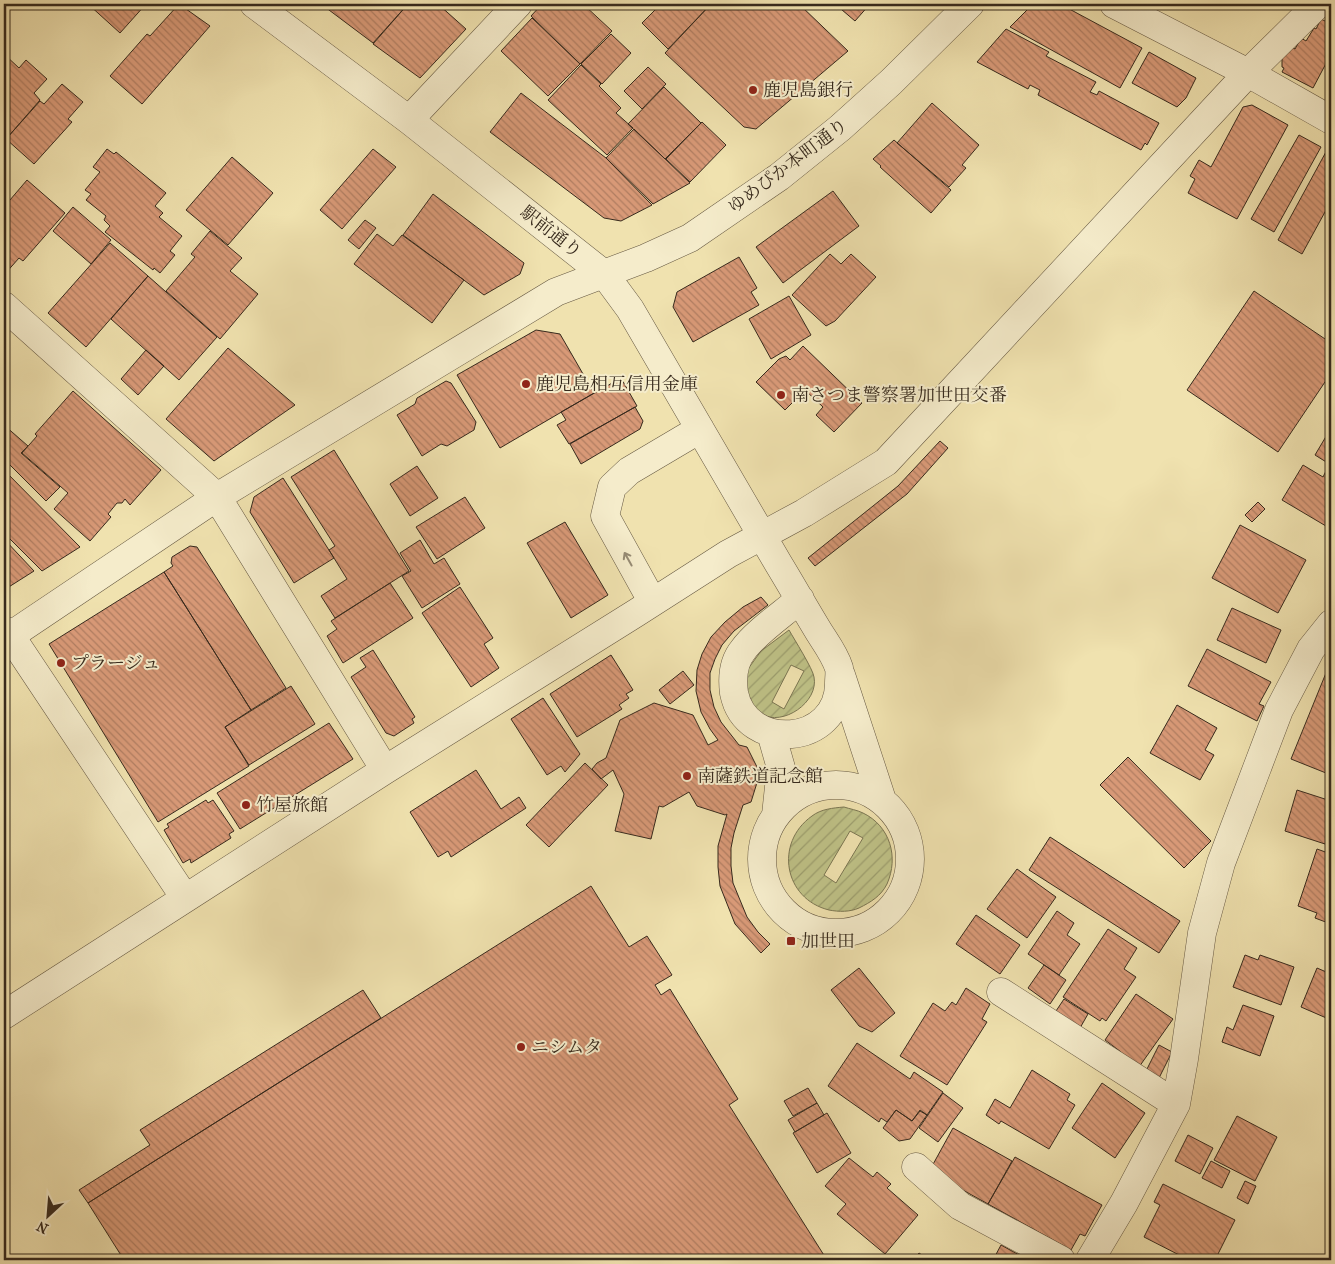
<svg xmlns="http://www.w3.org/2000/svg" width="1335" height="1264" font-family="'IM FELL French Canon','Noto Serif JP',serif">
<style>
.garden{fill:url(#garden-furrows);stroke:#7b7652;fill-rule:evenodd}
.building{fill:url(#building-back-hatch);stroke:#372a1d}
.lines{fill:none;stroke-linecap:round;stroke-linejoin:round}
.minor-casing{stroke:#655842;stroke-width:29}
.minor{stroke:#f5eccb;stroke-width:28}
.oneway{stroke:#968b74}
.poi-dot{fill:#8f2418;stroke:#f5eccb;stroke-width:2}
.labels{text-anchor:middle;dominant-baseline:central;stroke-width:4;stroke-linejoin:round;paint-order:stroke}
.poi-label{font-size:18px;fill:#372a1d;stroke:#f5eccb;text-anchor:start}
.street-label{font-size:18px;fill:#372a1d;stroke:#f5eccb}
</style>
<defs>
<pattern id="garden-furrows" width="10" height="10" patternUnits="userSpaceOnUse" patternTransform="scale(1.25)"><rect width="10" height="10" fill="#bfc287"/><path d="M-1 1l2-2M0 10L10 0M9 11l2-2" fill="none" stroke="#9c9e6e"/></pattern>
<pattern id="building-back-hatch" width="6" height="6" patternUnits="userSpaceOnUse" patternTransform="scale(1.25)"><rect width="6" height="6" fill="#d89977"/><path d="M-1 5l2 2M0 0l6 6M5-1l2 2" fill="none" stroke="#b07d61"/></pattern>
</defs>
<rect width="100%" height="100%" fill="#f0e2af"/>
<filter id="stains"><feTurbulence type="fractalNoise" baseFrequency=".004" numOctaves="4"/><feColorMatrix values="0 0 0 0 .2 0 0 0 0 .09 0 0 0 0 .02 0 0 0 .5 -.17"/></filter>
<radialGradient id="worn" r=".72"><stop offset=".6" stop-color="#630" stop-opacity="0"/><stop offset="1" stop-color="#630" stop-opacity=".3"/></radialGradient>
<path class="garden" d="M789 630C794 639 813 669 814 677 819 702 783 727 761 714 756 711 747 696 743 690L748 669 761 651ZM791 665 804 671 784 709 772 702Z
M844 807C850 809 857 810 863 813 890 826 899 857 887 884 881 896 871 902 859 908 850 912 839 912 829 910 784 899 774 843 812 816 821 809 833 808 844 807ZM850 831 863 838 836 883 824 875Z"/>
<path class="building" d="M88 4H146L120 33Z
M179 4 210 26 142 104 110 76 147 34 150 36Z
M321 4H408L373 43Z
M408 4H438L466 29 420 78 373 44Z
M542 4H583L612 31 580 64 531 16Z
M661 4H711L668 49 642 23Z
M711 4H799L848 51 756 129 744 127 665 53Z
M835 4H870L855 21Z
M1033 4H1060L1142 48 1120 88 1010 27Z
M532 18 580 64 548 96 501 51Z
M1321 19 1331 24V54L1313 88 1282 72 1284 68 1282 67V56L1292 47 1295 49 1301 38 1306 41 1314 28 1316 29Z
M1006 29 1049 52 1046 56 1096 82 1090 92 1097 95 1099 91 1159 123 1147 145 1145 143 1141 150 1038 95 1040 90 1030 85 1028 89 977 62Z
M611 34 631 53 602 84 581 64Z
M1149 52 1196 78 1186 98 1177 107 1132 83Z
M4 54 19 68 26 60 47 79 34 93 40 100 7 138 4 135Z
M581 65 601 84 599 86 621 108 616 113 633 128 607 155 548 100Z
M648 67 666 84 642 109 624 91Z
M62 84 83 102 68 119 72 122 34 164 6 139 40 101 44 104Z
M664 87 701 123 665 159 628 124Z
M521 93 606 158 652 205 621 221 604 218 490 132Z
M932 103 979 145 962 165 966 168 949 187 897 143Z
M1252 105 1288 125 1237 219 1188 193 1195 179 1190 176 1199 160 1211 167 1243 107Z
M702 122 726 145 690 182 666 159Z
M634 129 690 183 653 204 606 158Z
M1299 135 1321 147 1274 232 1251 219Z
M894 140 951 190 931 213 880 167 881 166 873 159Z
M107 149 114 154 116 152 166 193 155 206 163 213 159 217 182 236 170 251 175 255 160 273 154 268 153 270 105 232 110 226 104 220 106 216 86 200 91 194 85 190 100 172 93 167Z
M373 149 396 167 342 229 320 210Z
M1327 150 1331 152V201L1302 254 1278 240Z
M232 157 273 193 228 245 186 210Z
M27 180 65 213 23 261 19 258 4 275V207Z
M833 191 859 226 783 283 756 247Z
M433 194 524 263 520 274 484 295 403 235Z
M73 207 111 240 91 264 53 231Z
M365 220 376 228 359 249 348 240Z
M210 231 242 258 230 271 258 294 220 339 166 291 195 257 191 254Z
M377 234 393 246 402 235 464 280 432 323 354 264Z
M110 243 148 276 86 347 48 313Z
M830 254 841 264 851 254 876 277 835 321 826 326 792 295Z
M739 257 757 288 751 292 759 305 693 342 673 307 677 292Z
M148 276 217 337 179 380 111 319Z
M1254 291 1331 343V373L1278 452 1187 390Z
M789 296 811 335 771 359 749 319Z
M536 330 560 334 594 393 500 448 457 375Z
M803 346 862 403 834 432 816 415 823 407 805 390 785 410 756 382 779 359 786 356 790 360Z
M228 348 295 405 214 461 166 419Z
M146 350 164 366 138 395 121 379Z
M621 378 637 406 569 444 557 425 566 420 561 412Z
M446 381 451 383 476 422 474 430 447 446 441 444 422 456 397 415 415 404 417 398Z
M73 391 161 470 130 505 125 499 122 503H117L108 514 111 517 90 541 54 509 68 493 22 453 37 436 35 434Z
M635 407 643 421 640 429 581 464 570 444Z
M4 425 28 446 21 453 60 487 46 501 4 459Z
M1331 428V465L1315 455Z
M940 441 948 448 907 494 815 566 808 558 898 486Z
M334 450 409 571 335 618 321 596 347 579 329 550 335 546 291 477Z
M1303 465 1323 477 1326 471 1331 474V529L1282 500Z
M417 466 438 498 410 516 390 484Z
M4 470 80 547 42 571 4 533Z
M283 478 334 558 294 583 250 512 254 497Z
M465 497 485 528 437 559 416 527Z
M1258 502 1265 509 1252 522 1245 515Z
M565 522 608 595 571 618 527 543Z
M1240 525 1306 560 1278 613 1212 578Z
M4 539 34 571 4 590Z
M420 540 434 564 444 558 460 584 422 608 402 576 411 571 400 553Z
M190 546 197 547 286 688 251 710 164 572 173 566 171 563 172 557Z
M164 572 251 710 225 727 249 766 158 822 49 644Z
M390 583 413 618 343 663 327 636 337 629 331 621Z
M460 587 493 638 484 644 499 668 471 687 422 613Z
M761 597 768 605 734 631 722 645 715 659 710 673V690L714 707 721 722 739 745 747 747 760 773 751 802 743 805 734 833 731 848V866L733 883 747 917 758 932 770 944 761 953 735 924 720 886 718 867V846L727 814 725 815 697 806 689 792 663 807 659 806 651 839 615 831 624 794 613 770 601 779 592 769 597 763 606 758 620 720 654 703 693 715 708 745 718 740 710 729 701 712 696 691 697 670 702 654 711 637 725 622 743 607Z
M1232 608 1281 630 1266 663 1217 640Z
M1207 649 1271 682 1259 704 1264 706 1257 721 1188 686Z
M373 650 415 717 412 719 414 723 394 736 386 733 351 677 366 667 360 658Z
M611 655 633 690 626 694 629 698 619 705 622 709 577 737 550 694Z
M1328 668 1331 669V775L1291 759Z
M683 671 694 685 670 704 659 690Z
M291 686 315 724 249 765 225 727Z
M543 698 580 754 565 772 561 766 547 775 511 719Z
M1177 705 1217 728 1205 750 1214 755 1200 780 1150 753Z
M329 723 353 759 240 829 217 793Z
M1128 757 1211 841 1184 868 1100 785Z
M585 763 608 785 549 847 526 825Z
M476 770 501 809 519 797 526 808 451 857 448 851 438 857 410 812Z
M1297 790 1331 801V826L1325 844 1285 831Z
M206 800 208 803 213 800 234 831 229 834 231 838 191 863 190 859 183 863 164 830 169 827 167 824Z
M1050 837 1180 921 1159 953 1029 870Z
M1317 849 1331 854V924L1315 918 1317 913 1298 906Z
M1017 869 1056 897 1027 938 987 909Z
M591 886 629 947 647 936 672 975 655 985 661 995 670 989 738 1099 729 1105 827 1260H124L88 1203Z
M1057 911 1074 923 1067 935 1080 944 1059 975 1028 954Z
M976 915 1020 945 1000 974 956 944Z
M1108 929 1137 948 1124 969 1136 977 1106 1021 1102 1018 1100 1021 1063 997Z
M1245 955 1258 960 1260 955 1294 967 1281 1005 1233 987Z
M1044 965 1066 980 1050 1004 1028 988Z
M859 968 895 1013 872 1032 859 1026 831 990Z
M1317 968 1331 974V1020L1301 1007Z
M966 988 990 1004 982 1019 987 1022 947 1085 900 1056 933 1003 945 1011 952 1002 956 1005Z
M363 990 381 1018 88 1203 79 1190 150 1145 140 1130Z
M1136 994 1173 1019 1139 1067 1119 1054 1121 1052 1105 1040Z
M1064 999 1088 1014 1080 1028 1056 1011Z
M1243 1005 1274 1016 1260 1056 1222 1042 1227 1027 1233 1030Z
M857 1043 910 1079 914 1072 943 1092 927 1115 920 1110 912 1121 896 1110 887 1122 881 1118 879 1122 828 1086Z
M1159 1045 1172 1052 1159 1078 1146 1071Z
M1032 1070 1070 1094 1067 1100 1075 1105 1049 1149 1001 1121 999 1124 986 1115 995 1099 1010 1108Z
M1102 1083 1145 1113 1115 1158 1072 1128Z
M808 1088 817 1103 793 1116 784 1101Z
M943 1093 963 1108 938 1142 919 1128Z
M817 1103 824 1115 795 1132 788 1120Z
M896 1110 912 1121 920 1111 927 1115 910 1139 899 1141 883 1128Z
M827 1113 851 1153 817 1173 793 1133Z
M1237 1116 1277 1137 1255 1181 1214 1160Z
M953 1128 1012 1161 988 1204 950 1183 931 1168Z
M1188 1135 1213 1148 1200 1174 1175 1161Z
M1015 1157 1102 1205 1085 1236 1080 1234 1071 1250 988 1204Z
M849 1158 873 1177 877 1172 891 1184 887 1188 918 1215 885 1254 837 1214 846 1204 825 1186Z
M1211 1161 1230 1171 1222 1188 1202 1178Z
M1245 1181 1256 1186 1248 1204 1237 1198Z
M1163 1184 1235 1220 1215 1260H1189L1144 1237 1160 1205 1154 1202Z
M1001 1245 1021 1256 1019 1260H993Z
M919 1253 929 1260H913Z"/>
<g class="lines">
<g class="minor-casing">
<path id="minor" d="M254 4 409 120 605 275 630 309 778 563C792 586 805 609 819 632 826 643 835 655 839 668 840 673 839 678 839 683 839 746 746 753 734 693 732 678 733 662 743 650 756 632 783 614 800 599
M1114 4 1248 73 1331 120
M409 120 518 4
M4 306 217 497 385 770
M652 601 605 516 612 487 629 471 700 429
M4 630 10 635 185 898
M4 640 217 497 556 292 646 258 690 238 779 177 840 128 891 82 970 4
M841 675 882 800
M771 733 781 768 776 815
M762 859a74 74 0 1 1 148 0a74 74 0 1 1-148 0Z
M1001 992 1176 1104
M4 1015 385 770 636 613 728 554 804 513 886 462 1248 73 1318 4
M916 1167 960 1206 1061 1260
M1090 1260 1124 1203 1176 1104 1184 1059 1202 933 1221 863 1279 710 1311 649 1331 624"/>
</g>
<use href="#minor" class="minor"/>
</g>
<defs><path id="oneway-shaft" d="M-6 0H5M1.5-3L5.5 0L1.5 3" fill="none" stroke-width="1.6" stroke-linecap="round" stroke-linejoin="round" transform="scale(1.25)"/></defs>
<use class="oneway" href="#oneway-shaft" transform="translate(628 559) rotate(-119)"/>
<g class="poi-dot">
<circle cx="753" cy="90" r="5"/>
<circle cx="526" cy="384" r="5"/>
<circle cx="781" cy="395" r="5"/>
<circle cx="61" cy="663" r="5"/>
<circle cx="687" cy="776" r="5"/>
<circle cx="246" cy="805" r="5"/>
<rect x="786" y="936" width="10" height="10" rx="2.5"/>
<circle cx="521" cy="1047" r="5"/>
</g>
<g class="labels">
<g class="poi-label">
<text x="763" y="90">鹿児島銀行</text>
<text x="536" y="384">鹿児島相互信用金庫</text>
<text x="791" y="395">南さつま警察署加世田交番</text>
<text x="71" y="663">プラージュ</text>
<text x="697" y="776">南薩鉄道記念館</text>
<text x="256" y="805">竹屋旅館</text>
<text x="801" y="941">加世田</text>
<text x="531" y="1047">ニシムタ</text>
</g>
<g class="street-label">
<text transform="translate(788 166) rotate(-37)">ゆめぴか本町通り</text>
<text transform="translate(551 232) rotate(38)">駅前通り</text>
</g>
</g>
<rect width="1335" height="1264" fill="none" stroke="#f0e2af" stroke-width="20"/>
<rect x="5" y="5" width="1325" height="1254" fill="none" stroke="#372a1d" stroke-width="2.5"/>
<rect x="10" y="10" width="1315" height="1244" fill="none" stroke="#372a1d"/>
<g transform="translate(48 1216) rotate(206)" stroke="#f5eccb" stroke-width="4" paint-order="stroke">
<path d="M0-4L9 19L0 12L-9 19Z" fill="#372a1d"/>
<text y="-8" font-size="14" font-weight="bold" text-anchor="middle" fill="#372a1d">N</text>
</g>
<rect width="100%" height="100%" filter="url(#stains)"/>
<rect width="100%" height="100%" fill="url(#worn)"/>
</svg>
